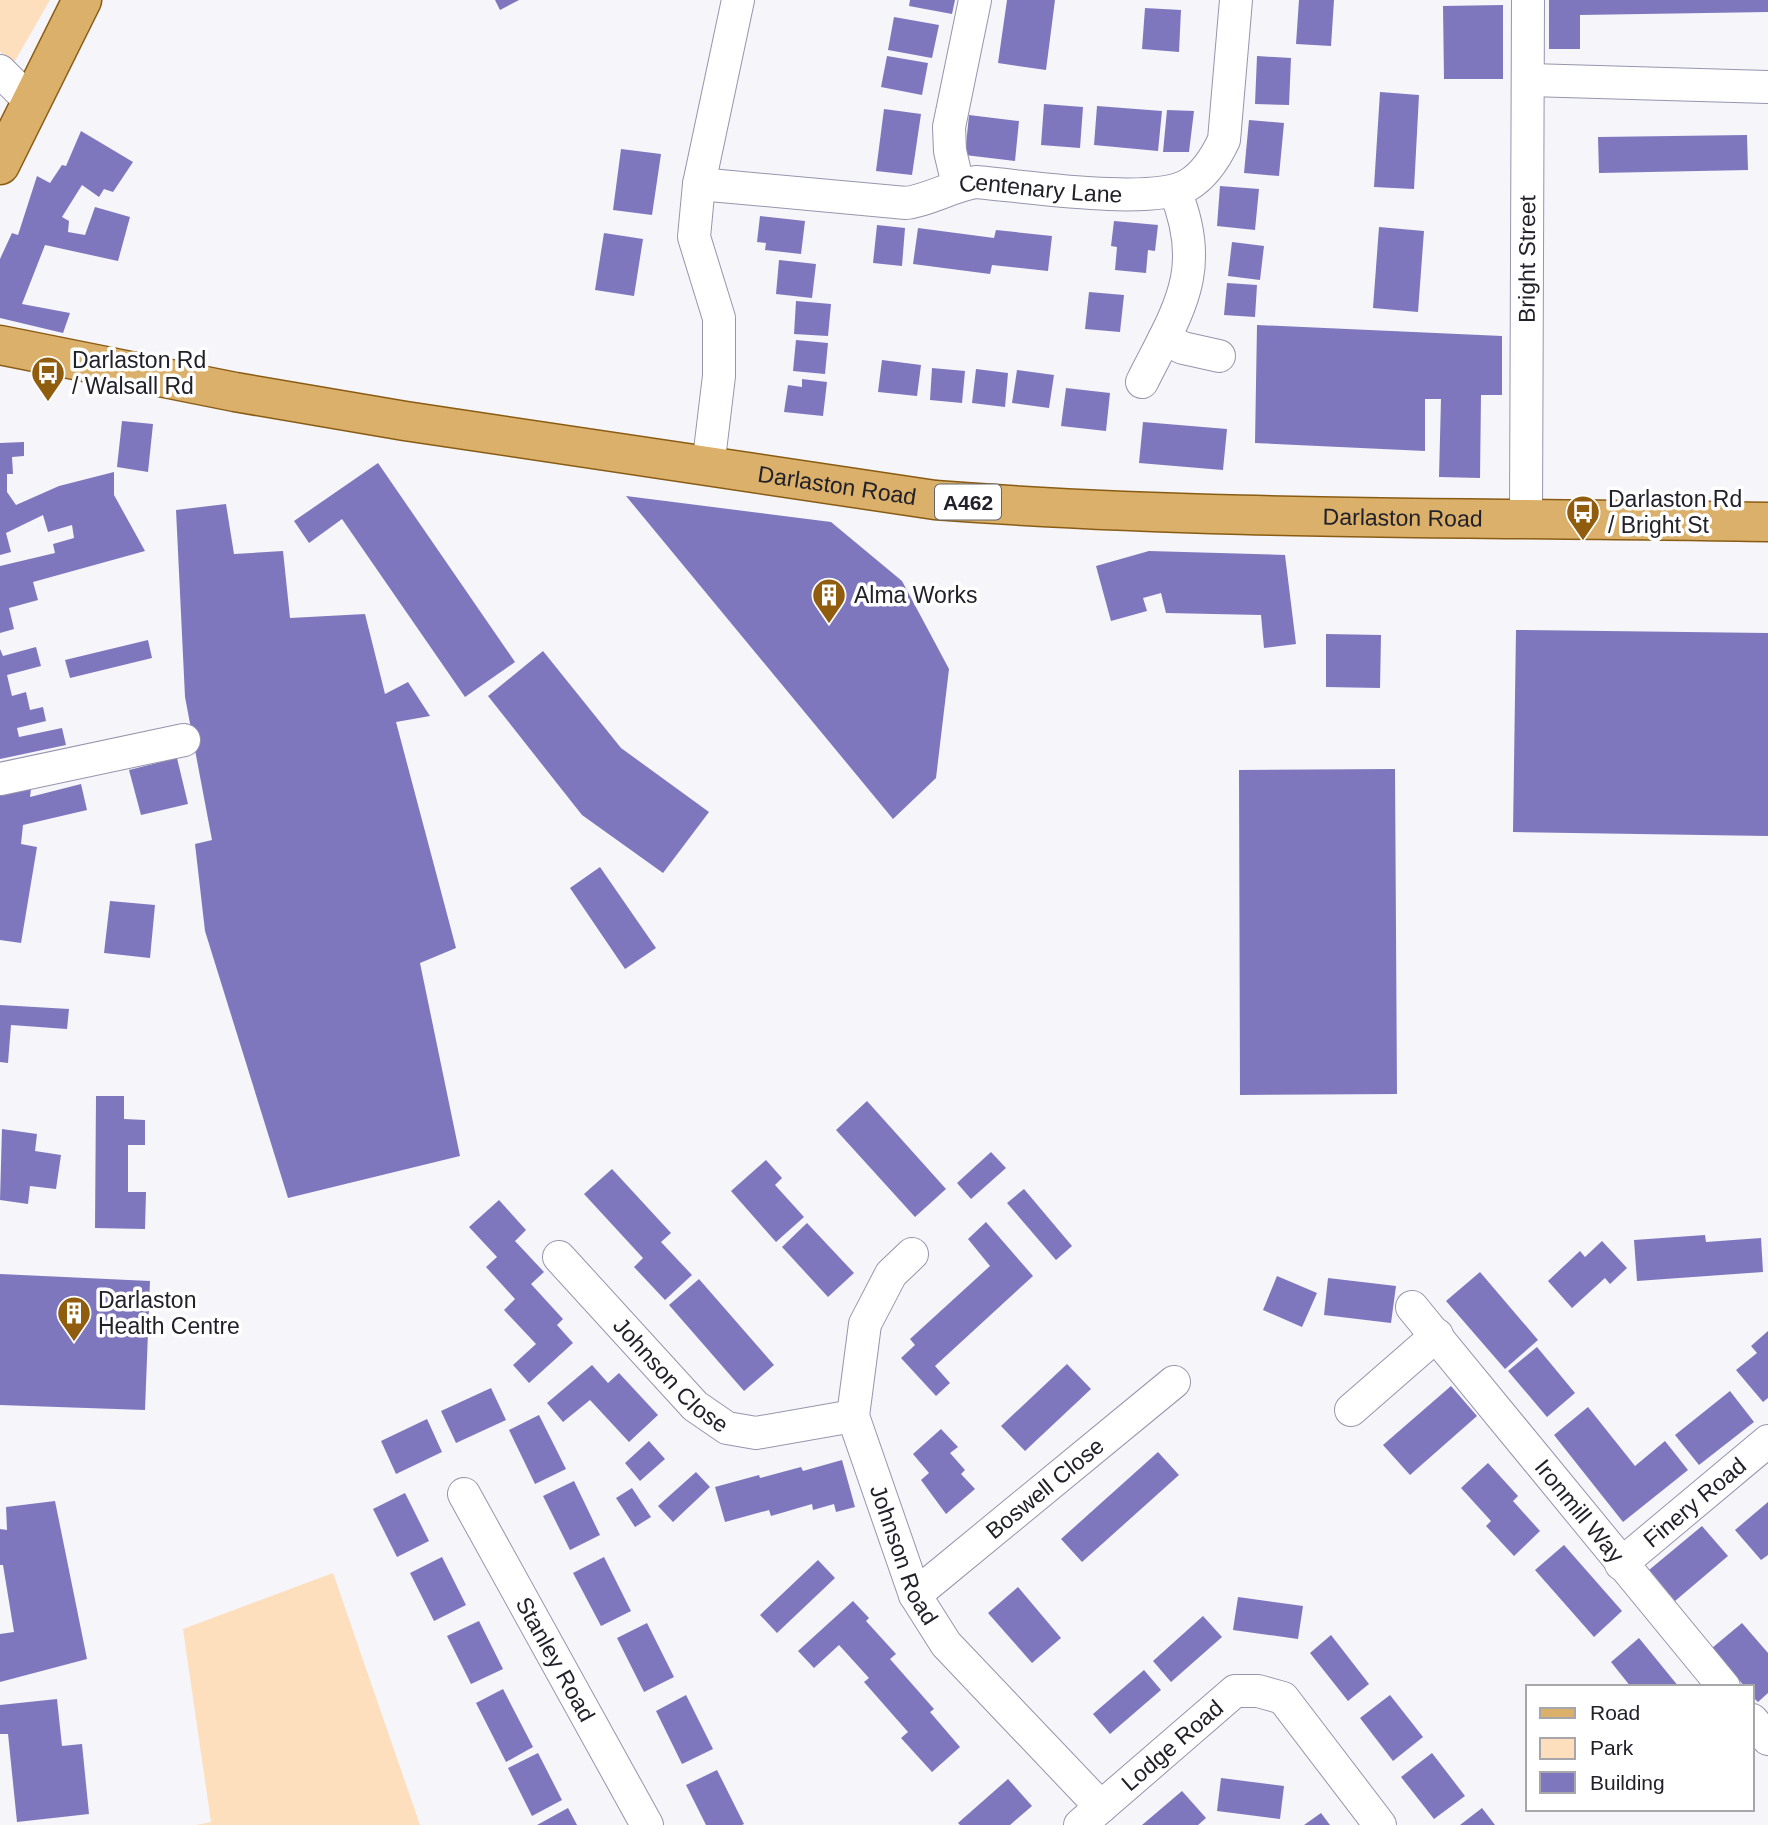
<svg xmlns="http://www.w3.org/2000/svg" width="1768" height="1825" font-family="Helvetica,sans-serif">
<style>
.green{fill:#fddfbd}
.building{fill:#7f77be}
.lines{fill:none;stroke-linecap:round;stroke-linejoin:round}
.minor-casing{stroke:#9695ad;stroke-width:34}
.major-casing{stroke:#8a5c13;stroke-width:41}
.minor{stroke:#fff;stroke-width:32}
.major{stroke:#dab06a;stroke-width:38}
.labels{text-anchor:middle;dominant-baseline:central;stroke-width:7;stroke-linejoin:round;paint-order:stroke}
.shield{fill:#fff;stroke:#64646a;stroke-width:2}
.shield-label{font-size:21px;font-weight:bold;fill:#22212a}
.street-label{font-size:23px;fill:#22212a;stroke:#fff}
.poi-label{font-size:23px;fill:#22212a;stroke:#fff;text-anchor:start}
</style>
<rect width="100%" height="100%" fill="#f5f5fa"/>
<path class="green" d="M0 0H50L12 66 0 51Z
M333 1573 420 1825H196L211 1822 183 1629Z"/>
<path class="building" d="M495 0H519L500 10Z
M910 0H955L952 14 909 6Z
M1007 0H1055L1046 70 998 63Z
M1299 0H1334L1331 46 1296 44Z
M1549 0H1768V12L1580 15V49H1549Z
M1503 5V79H1444L1443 6Z
M1145 8 1181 10 1179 52 1142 49Z
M894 17 939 25 932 58 888 50Z
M887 56 928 63 922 95 881 87Z
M1257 56 1291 58 1289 105 1255 104Z
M1380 92 1419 95 1414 189 1374 187Z
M1044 104 1083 107 1080 148 1041 145Z
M1097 106 1162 111 1158 151 1094 145Z
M884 109 921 114 912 175 876 171Z
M1167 110 1194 111 1189 152H1163Z
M969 115 1019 121 1015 161 965 155Z
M1249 120 1284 123 1279 176 1244 173Z
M81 131 133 162 113 192 104 189 99 197 82 185 62 217 69 221 68 232 85 235 95 207 130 217 118 261 45 245 22 304 70 313 63 333 0 318V259L12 233 18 235 37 176 50 183 62 165 66 166Z
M1747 135 1748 170 1599 173 1598 137Z
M621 149 661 154 652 215 613 210Z
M1220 186 1259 189 1255 230 1217 226Z
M760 216 805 221 801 254 765 250 766 243 757 242Z
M1114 221 1158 225 1155 251 1148 250 1146 273 1115 270 1117 247 1111 246Z
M877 225 905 228 902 266 873 263Z
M1379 227 1424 231 1418 312 1373 308Z
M918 228 994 238 996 230 1052 236 1048 271 992 265 990 274 913 264Z
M604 233 643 239 634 296 595 290Z
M1232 242 1264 246 1260 280 1228 276Z
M779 260 816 264 812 298 776 294Z
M1227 283 1257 285 1255 317 1224 315Z
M1089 292 1124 295 1120 332 1085 329Z
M796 301 831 304 828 336 794 334Z
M1257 325 1502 336V395H1481L1480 478 1439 477 1441 399H1425V451L1255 443Z
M796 340 828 343 825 374 793 371Z
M882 360 921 365 917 396 878 392Z
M932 368 965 371 962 403 930 400Z
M976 369 1008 373 1005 407 972 403Z
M1017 370 1054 375 1049 408 1012 403Z
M802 379 827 382 823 416 784 412 788 385 802 387Z
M1066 388 1110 393 1106 431 1061 426Z
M122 421 153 424 148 472 117 467Z
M1143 422 1227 429 1223 470 1139 463Z
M24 442V456L12 457 13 474H7V492L16 505 59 486 114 472V495L145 551 33 582 38 600 9 608 14 629 0 633V566L55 553 53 544 74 538 72 525 48 532 43 515 6 533 11 552 0 555V443Z
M378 463 515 662 465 697 342 519 309 543 294 521Z
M626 496 831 522 902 581 949 669 936 778 893 819Z
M226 504 234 554 283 551 290 618 365 614 385 694 408 682 430 716 396 722 456 948 420 963 460 1156 288 1198 205 931 195 844 212 840 185 697 176 510Z
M1149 551 1285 555 1296 644 1264 648 1261 615 1166 613 1161 593 1143 598 1147 611 1111 621 1096 566Z
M1516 630 1768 633V836L1513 832Z
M1326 634 1381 635 1380 688 1326 687Z
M148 640 152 658 70 678 65 660Z
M36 647 41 666 7 675 12 696 26 692 30 710 43 707 46 721 17 728 19 737 62 728 66 745 0 759V649L3 656Z
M543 651 621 748 709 812 663 873 582 815 488 696Z
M177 758 188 804 141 815 129 770Z
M1395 769 1397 1094 1240 1095 1239 770Z
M81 784 87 810 23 825 21 844 37 847 21 943 0 940V788L31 789 30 797Z
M600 867 656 948 625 969 570 888Z
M110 901 155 905 150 958 104 953Z
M0 1005 69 1009 67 1029 11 1025 8 1063 0 1062Z
M96 1096H124V1119L145 1120V1145H128V1192H146L145 1229 95 1228Z
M867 1101 946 1189 915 1217 836 1130Z
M2 1129 37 1134 35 1151 61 1155 56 1189 30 1186 28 1204 0 1200Z
M991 1152 1006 1168 971 1199 957 1183Z
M766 1160 782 1178 775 1185 804 1217 776 1242 731 1191Z
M612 1169 671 1233 661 1242 692 1275 665 1300 634 1267 643 1258 584 1194Z
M1024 1189 1072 1246 1056 1260 1007 1203Z
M499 1200 526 1230 515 1241 544 1272 531 1284 563 1319 557 1325 573 1343 529 1383 513 1365 536 1344 504 1310 515 1299 486 1267 497 1257 469 1227Z
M986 1222 1033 1276 935 1366 950 1383 936 1396 901 1358 915 1345 910 1339 990 1266 968 1239Z
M807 1223 854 1273 828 1297 782 1247Z
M1705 1235 1706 1242 1761 1238 1763 1272 1637 1281 1634 1240Z
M1602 1241 1627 1268 1610 1284 1605 1278 1572 1308 1548 1281 1580 1251 1585 1257Z
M1480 1272 1538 1340 1505 1369 1446 1301Z
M0 1274 150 1281 145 1410 0 1405Z
M1277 1276 1317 1293 1302 1327 1263 1310Z
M1328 1278 1396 1286 1391 1323 1324 1315Z
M699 1279 774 1365 744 1391 669 1305Z
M1768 1331V1398L1763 1402 1736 1370 1757 1353 1751 1346Z
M1537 1347 1575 1393 1547 1417 1508 1371Z
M1067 1364 1091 1389 1025 1451 1001 1426Z
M592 1365 608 1383 619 1373 658 1415 629 1442 590 1400 563 1422 547 1403Z
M1451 1386 1477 1416 1410 1475 1383 1445Z
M491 1388 506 1420 456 1443 441 1411Z
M1730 1391 1754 1422 1699 1465 1675 1435Z
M1588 1407 1635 1466 1665 1441 1688 1470 1623 1522 1554 1435Z
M539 1415 566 1469 535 1484 509 1430Z
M427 1419 442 1452 396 1474 381 1441Z
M941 1429 958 1447 950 1453 965 1470 961 1474 975 1489 946 1514 921 1480 929 1473 913 1454Z
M649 1441 665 1459 640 1481 625 1463Z
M1158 1452 1179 1475 1082 1562 1061 1539Z
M842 1460 855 1507 836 1512 834 1504 813 1510 812 1504 771 1516 769 1510 725 1522 715 1487 759 1475 760 1478 801 1467 803 1471Z
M1488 1463 1518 1496 1513 1501 1540 1531 1514 1556 1486 1526 1491 1521 1461 1488Z
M696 1472 710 1487 673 1522 658 1506Z
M574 1481 600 1535 570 1550 543 1496Z
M632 1488 651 1517 635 1527 616 1498Z
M405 1493 429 1541 397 1557 373 1509Z
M55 1501 87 1659 0 1682V1634L14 1632 3 1565H0V1529L7 1530 6 1507Z
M1768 1502V1555L1761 1560 1735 1530Z
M1702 1526 1728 1556 1675 1601 1649 1570Z
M1564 1545 1622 1611 1594 1637 1535 1570Z
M442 1557 466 1605 434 1621 410 1573Z
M604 1557 631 1611 601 1626 573 1573Z
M818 1560 835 1578 777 1633 760 1615Z
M1018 1587 1061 1638 1032 1663 988 1613Z
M1238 1597 1303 1606 1298 1639 1233 1630Z
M853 1601 869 1618 866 1621 896 1654 890 1659 934 1709 930 1712 960 1747 932 1772 901 1738 908 1732 864 1682 869 1678 839 1645 814 1668 798 1651Z
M1203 1616 1222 1637 1171 1682 1153 1661Z
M479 1621 503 1669 471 1684 447 1636Z
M647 1623 674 1677 644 1692 617 1638Z
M1742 1623 1768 1653V1693L1758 1702 1752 1696V1687H1745L1712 1648Z
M1331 1635 1369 1684 1348 1701 1310 1653Z
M1639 1638 1679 1687H1631L1611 1662Z
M1144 1670 1161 1690 1110 1734 1093 1714Z
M503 1689 533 1747 506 1762 476 1703Z
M686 1695 713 1749 682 1764 656 1711Z
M1390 1695 1423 1737 1393 1761 1360 1718Z
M57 1699 62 1746 82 1744 89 1814 17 1822 8 1734H0V1705Z
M538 1753 562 1800 532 1816 508 1768Z
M1432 1753 1465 1796 1434 1819 1401 1777Z
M717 1770 744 1824 742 1825H706L686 1785Z
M1221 1778 1284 1786 1280 1819 1217 1811Z
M1008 1779 1032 1806 1010 1825H960L958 1823Z
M1182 1791 1206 1818 1198 1825H1142Z
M568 1808 577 1825H537Z
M1482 1808 1495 1825H1460Z
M1321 1813 1330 1825H1304Z"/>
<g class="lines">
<g class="minor-casing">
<g id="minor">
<path d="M0 71 30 101"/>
<path d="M1530 80 1768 87"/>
<path id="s1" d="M699 184 906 203C930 200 951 186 976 182 1023 186 1151 206 1188 185 1205 175 1216 157 1224 140L1236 0"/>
<path d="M958 185 950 151 949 127 975 0"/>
<path d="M1164 339 1183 348 1219 356"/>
<path d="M1142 382C1178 310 1208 271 1175 191"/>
<path d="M708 467 719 376V318L694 237 699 184 738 0"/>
<path id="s2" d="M1526 518 1528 0"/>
<path d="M0 779 184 740"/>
<path id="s3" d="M912 1254 891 1274 865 1324 853 1416 915 1595 946 1644 1101 1807"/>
<path id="s4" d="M559 1257 695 1406 727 1428 756 1433 853 1416"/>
<path id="s5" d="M1412 1307 1724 1687"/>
<path d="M1351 1410 1437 1335"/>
<path id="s6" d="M464 1494 647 1825"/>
<path id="s7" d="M1621 1564 1768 1441"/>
<path id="s8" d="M915 1595 1174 1382"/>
<path d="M1752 1720 1768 1739"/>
<path id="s9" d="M1080 1825 1235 1691H1258L1283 1698 1380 1825"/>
</g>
</g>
<g class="major-casing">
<g id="major">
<path d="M0 165 82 0"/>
<path id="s10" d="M0 345 235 392 405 421 935 500C1212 521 1491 517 1768 522"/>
</g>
</g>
<use href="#minor" class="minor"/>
<use href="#major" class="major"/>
</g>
<defs>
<g id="bus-pin" transform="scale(1.75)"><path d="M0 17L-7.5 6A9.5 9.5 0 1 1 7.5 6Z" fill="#905c0e" stroke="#fff"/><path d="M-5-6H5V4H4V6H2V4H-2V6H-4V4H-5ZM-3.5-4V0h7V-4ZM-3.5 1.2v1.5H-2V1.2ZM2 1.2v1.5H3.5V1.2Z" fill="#fff"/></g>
<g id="building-pin" transform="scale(1.75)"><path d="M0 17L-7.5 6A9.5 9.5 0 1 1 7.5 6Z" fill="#905c0e" stroke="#fff"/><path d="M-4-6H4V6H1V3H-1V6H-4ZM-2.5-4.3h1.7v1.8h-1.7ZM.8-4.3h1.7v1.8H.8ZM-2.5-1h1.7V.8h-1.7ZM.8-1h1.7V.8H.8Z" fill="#fff"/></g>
</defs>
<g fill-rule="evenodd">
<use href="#bus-pin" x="48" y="373"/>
<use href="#bus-pin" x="1583" y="512"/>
<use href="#building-pin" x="829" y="595"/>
<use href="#building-pin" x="74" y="1313"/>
</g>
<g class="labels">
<rect class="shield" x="935" y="484.5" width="66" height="35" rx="5"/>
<g class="shield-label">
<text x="968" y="502">A462</text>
</g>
<g class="street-label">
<text stroke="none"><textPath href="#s1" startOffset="346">Centenary Lane</textPath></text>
<text stroke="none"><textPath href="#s2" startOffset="259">Bright Street</textPath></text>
<text stroke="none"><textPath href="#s10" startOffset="849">Darlaston Road</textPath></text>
<text stroke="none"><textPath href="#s10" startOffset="1416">Darlaston Road</textPath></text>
<text stroke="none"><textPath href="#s4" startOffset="163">Johnson Close</textPath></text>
<text stroke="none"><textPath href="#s8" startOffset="168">Boswell Close</textPath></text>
<text stroke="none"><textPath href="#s7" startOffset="96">Finery Road</textPath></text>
<text stroke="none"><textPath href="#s5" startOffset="264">Ironmill Way</textPath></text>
<text stroke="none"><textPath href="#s3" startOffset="326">Johnson Road</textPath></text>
<text stroke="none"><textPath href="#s6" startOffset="189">Stanley Road</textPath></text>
<text stroke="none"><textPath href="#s9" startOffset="122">Lodge Road</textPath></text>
</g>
<g class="poi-label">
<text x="72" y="360">Darlaston Rd<tspan x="72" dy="26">/ Walsall Rd</tspan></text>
<text x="1608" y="499">Darlaston Rd<tspan x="1608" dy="26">/ Bright St</tspan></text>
<text x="854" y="595">Alma Works</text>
<text x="98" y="1300">Darlaston<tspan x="98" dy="26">Health Centre</tspan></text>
</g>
</g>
<rect x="1526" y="1685" width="228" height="126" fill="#ffffff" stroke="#a7a6aa" stroke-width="2"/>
<rect x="1540" y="1708" width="35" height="10" fill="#dab06a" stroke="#a7a6aa" stroke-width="2"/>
<text x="1590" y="1720" font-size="21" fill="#22212a">Road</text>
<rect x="1540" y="1738" width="35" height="21" fill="#fddfbd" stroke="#a7a6aa" stroke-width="2"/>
<text x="1590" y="1755" font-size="21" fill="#22212a">Park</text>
<rect x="1540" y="1772" width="35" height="21" fill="#7f77be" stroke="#a7a6aa" stroke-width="2"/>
<text x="1590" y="1790" font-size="21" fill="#22212a">Building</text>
</svg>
